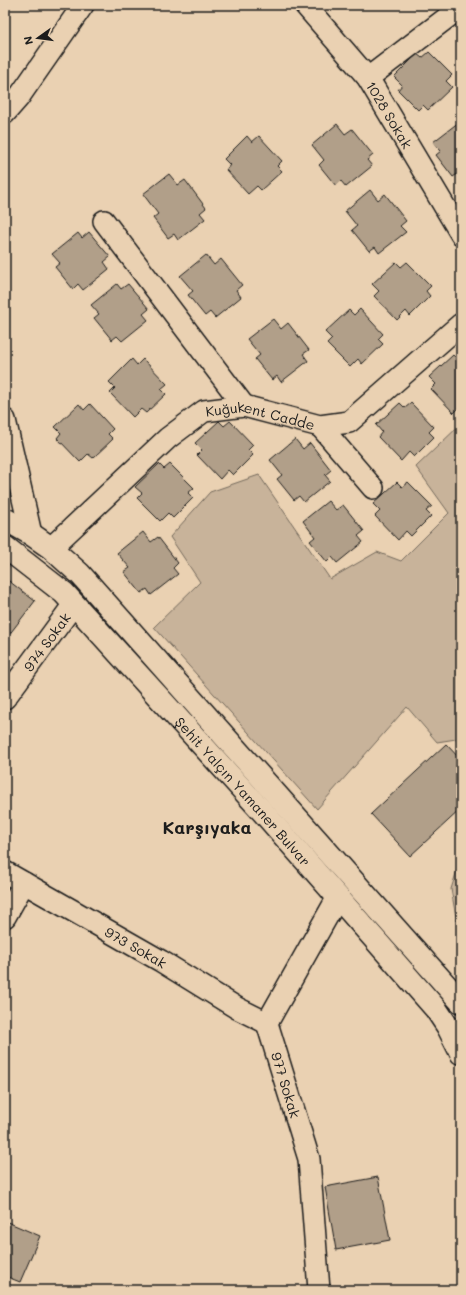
<svg xmlns="http://www.w3.org/2000/svg" width="466" height="1295" font-family="Mali,sans-serif">
<style>
.green{fill:#c8b39a;stroke:#72685b}
.building{fill:#b19f89;stroke:#1c1c1c}
.lines{fill:none;stroke-linecap:round;stroke-linejoin:round}
.minor-casing{stroke:#1c1c1c;stroke-width:24}
.trunk-casing{stroke:#1c1c1c;stroke-width:25}
.minor{stroke:#ead1b2;stroke-width:21}
.trunk{stroke:#ead1b2;stroke-width:22}
.labels{text-anchor:middle;dominant-baseline:central;stroke-width:4;stroke-linejoin:round;paint-order:stroke}
.street-label{font-size:14px;fill:#1c1c1c;stroke:#ead1b2}
.district-label{font-size:18px;font-weight:bold;fill:#1c1c1c;stroke:#ead1b2}
</style>
<rect width="100%" height="100%" fill="#ead1b2"/>
<filter id="ink" filterUnits="userSpaceOnUse"><feTurbulence type="fractalNoise" baseFrequency=".025" numOctaves="2"/><feDisplacementMap in="SourceGraphic" scale="8" xChannelSelector="R" yChannelSelector="G"/><feConvolveMatrix kernelMatrix="1 2 1 2 8 2 1 2 1" color-interpolation-filters="sRGB"/></filter>
<g filter="url(#ink)">
<path class="green" d="M461 424V745L456 739 437 742 407 707 317 809 154 627 200 582 170 537 210 492 259 475 330 579 377 552 401 561 449 513 416 467Z
M461 858V946L451 889Z"/>
<path class="building" d="M429 52 452 75 446 81 452 87 428 110 423 105 418 110 398 90 402 85 394 77 417 54 422 58Z
M459 122 461 124V176L459 173 453 177 436 155 441 151 433 142Z
M337 124 345 134 352 129 373 155 367 160 372 166 346 187 341 181 336 186 319 165 324 160 312 145Z
M247 136 252 142 259 136 282 161 277 166 282 171 261 190 257 186 248 194 226 170 230 165 224 159Z
M169 174 178 185 185 180 206 208 200 213 205 219 178 240 174 234 168 238 153 218 158 214 143 194Z
M370 190 378 200 385 194 406 221 400 226 406 232 379 253 375 247 369 251 352 230 357 226 345 211Z
M89 232 110 257 104 262 109 269 83 290 78 284 73 289 55 267 60 263 52 254 78 233 82 238Z
M206 255 214 265 221 259 242 285 236 290 241 297 215 318 210 312 205 316 188 295 193 291 180 276Z
M396 262 401 267 407 262 431 286 426 291 430 296 410 316 406 311 397 320 374 296 379 291 372 284Z
M117 284 121 289 128 284 149 309 143 314 148 320 122 341 117 336 112 340 94 318 99 314 91 305Z
M360 309 383 334 378 339 383 344 362 364 358 359 350 367 327 344 332 339 325 332 349 310 354 315Z
M273 319 281 329 288 323 309 350 303 354 308 361 281 382 277 376 272 380 255 359 260 355 247 339Z
M453 355 458 360 461 358V406L454 413 431 389 436 384 429 377Z
M132 359 137 365 143 359 167 384 161 389 166 394 146 413 141 409 133 417 110 393 115 388 109 382Z
M400 403 405 408 411 403 434 427 429 432 434 437 414 457 409 452 401 461 378 437 382 432 376 425Z
M79 404 84 410 90 404 113 429 108 434 113 439 93 458 88 454 80 462 57 438 61 433 55 427Z
M219 421 224 426 230 421 253 445 248 450 253 455 233 475 228 470 220 479 197 455 202 450 195 443Z
M295 439 303 449 310 443 331 470 325 475 330 481 304 502 299 496 294 500 277 479 282 475 270 460Z
M159 464 164 469 170 464 194 488 188 493 193 498 173 518 168 513 160 521 137 498 142 493 135 487Z
M397 482 402 487 408 482 432 506 426 511 431 516 411 536 406 531 398 540 375 516 380 511 373 504Z
M328 501 336 510 343 505 364 531 358 536 363 542 337 563 332 557 327 562 310 541 315 537 303 521Z
M143 532 151 542 158 537 178 563 173 568 178 574 151 595 147 589 141 593 124 572 130 568 117 553Z
M5 578 35 601 5 640Z
M446 744 461 760V809L410 856 371 814Z
M378 1177 390 1240 336 1250 325 1187Z
M5 1221 40 1236 20 1282 5 1276Z"/>
<g class="lines">
<g class="minor-casing">
<g id="minor">
<path id="s1" d="M305 5 368 78 461 234"/>
<path d="M368 78 461 7"/>
<path d="M5 113 19 97 83 5"/>
<path d="M104 221 244 406"/>
<path d="M5 420 31 534"/>
<path d="M320 426 373 488"/>
<path id="s2" d="M51 548 168 438 204 411 244 406 320 426 349 422 461 324"/>
<path id="s3" d="M5 698 74 604"/>
<path id="s4" d="M5 872 161 961 237 1008 267 1023"/>
<path d="M5 917 24 883"/>
<path d="M319 1290 309 1159 267 1023 338 897"/>
</g>
</g>
<g class="trunk-casing">
<g id="trunk">
<path d="M5 519 31 534 51 548 80 574 461 1002"/>
<path id="s5" d="M5 547 64 593 263 812 436 1009 448 1027 461 1053"/>
</g>
</g>
<use href="#minor" class="minor"/>
<use href="#trunk" class="trunk"/>
</g>
</g>
<g class="labels">
<g class="street-label">
<text stroke="none"><textPath href="#s1" startOffset="139">1028 Sokak</textPath></text>
<text stroke="none"><textPath href="#s2" startOffset="263">Kuğukent Cadde</textPath></text>
<text stroke="none"><textPath href="#s3" startOffset="70">974 Sokak</textPath></text>
<text stroke="none"><textPath href="#s5" startOffset="342">Şehit Yalçın Yamaner Bulvar</textPath></text>
<text stroke="none"><textPath href="#s4" startOffset="151">973 Sokak</textPath></text>
<text transform="translate(286 1085) rotate(73)">977 Sokak</text>
</g>
<g class="district-label">
<text x="207" y="827">Karşıyaka</text>
</g>
</g>
<rect width="466" height="1295" fill="none" stroke="#ead1b2" stroke-width="20"/>
<rect x="10" y="10" width="446" height="1275" fill="none" stroke="#1c1c1c" stroke-width="1.5" filter="url(#ink)"/>
<g transform="translate(38 38) rotate(256)" stroke="#ead1b2" stroke-width="3" paint-order="stroke">
<path d="M0-3L7 15L0 10L-7 15Z" fill="#1c1c1c"/>
<text y="-6" font-size="11" font-weight="bold" text-anchor="middle" fill="#1c1c1c">N</text>
</g>
</svg>
